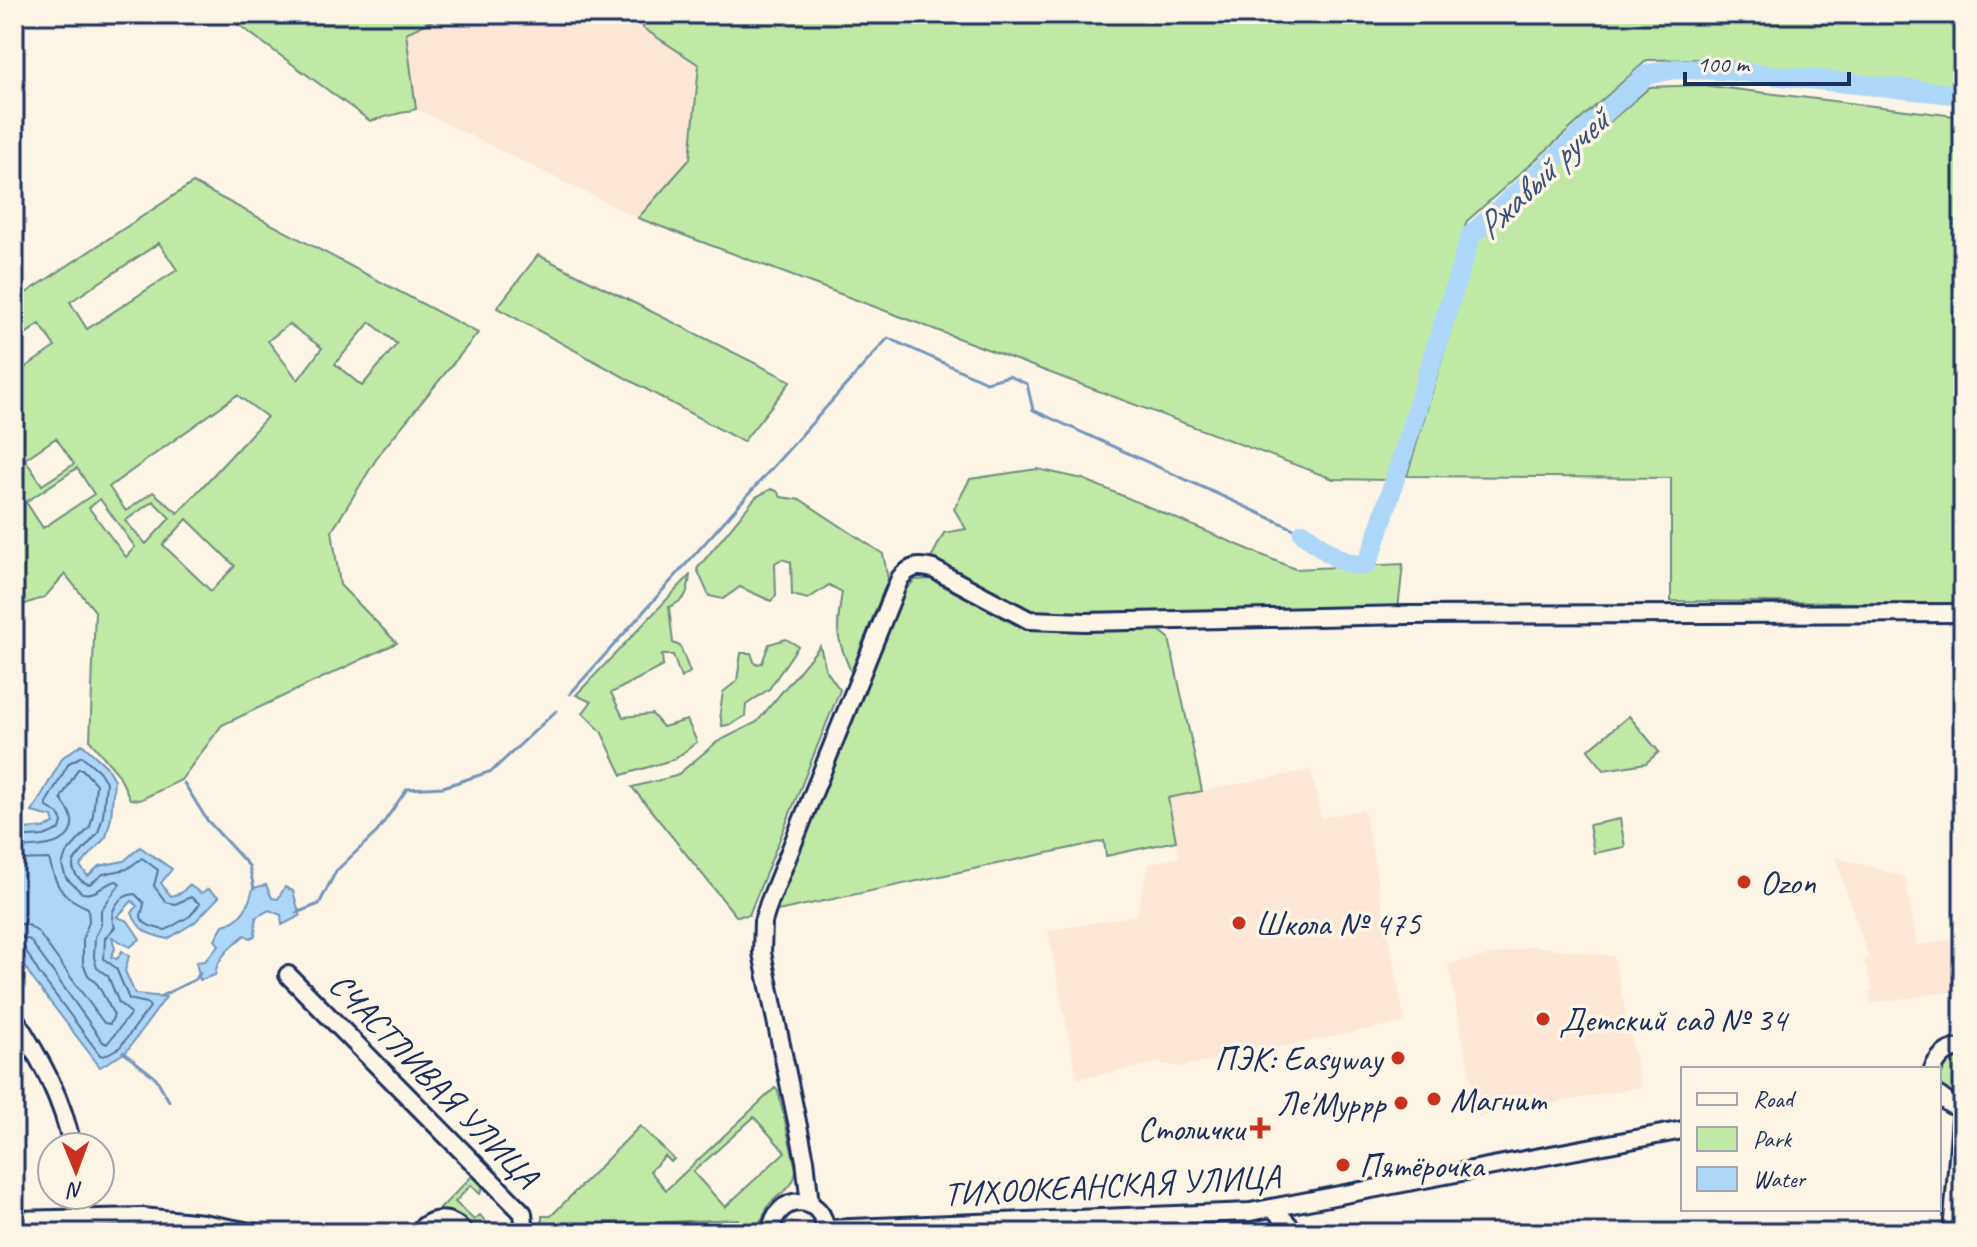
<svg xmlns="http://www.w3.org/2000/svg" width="1977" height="1247" font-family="Caveat,sans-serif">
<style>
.built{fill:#fce6d6}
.green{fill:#c0e9a5;stroke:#6e8c82;stroke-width:2;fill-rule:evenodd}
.water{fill:#add7f8;stroke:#7394ba;stroke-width:2}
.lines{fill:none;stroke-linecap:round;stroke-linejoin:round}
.shore{stroke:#55729c;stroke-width:2}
.stream{stroke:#7394ba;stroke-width:3}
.river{stroke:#add7f8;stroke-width:20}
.minor-casing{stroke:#1b2f5e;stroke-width:22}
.minor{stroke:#fcf5e5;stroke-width:16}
.poi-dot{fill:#c8321e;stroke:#fcf5e5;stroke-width:3}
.labels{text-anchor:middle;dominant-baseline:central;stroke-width:7;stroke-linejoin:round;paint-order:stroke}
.poi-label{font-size:34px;fill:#1b2f5e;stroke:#fcf5e5;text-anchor:start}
.street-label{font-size:34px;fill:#1b2f5e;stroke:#fcf5e5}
.water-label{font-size:36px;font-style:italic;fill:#38517d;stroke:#fcf5e5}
</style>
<rect width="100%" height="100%" fill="#fcf5e5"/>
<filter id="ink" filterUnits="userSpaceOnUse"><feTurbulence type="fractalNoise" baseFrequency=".0125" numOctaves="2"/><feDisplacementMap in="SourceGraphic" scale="16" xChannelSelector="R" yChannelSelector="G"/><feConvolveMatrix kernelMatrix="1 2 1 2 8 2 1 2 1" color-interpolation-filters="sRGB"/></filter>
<g filter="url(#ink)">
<path class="built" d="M446 14H646L643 28 699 64 690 159 638 218 416 109 406 32Z
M1311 770 1321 818 1364 809 1405 1022 1179 1067 1159 1063 1077 1079 1048 931 1136 915 1149 864 1179 857 1168 798Z
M1835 857 1905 877 1917 945 1963 938V990L1872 1003 1869 992 1873 990 1864 961 1869 958Z
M1534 946 1614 956 1641 1087 1478 1117 1448 964Z"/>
<path class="green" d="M224 14H446L406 33 416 109 370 121Z
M646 14H1963V89L1703 59 1647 60 1467 221 1386 480 1333 479 638 218 690 159 699 65 643 28Z
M1701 85 1963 117V604L1671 601V478L1407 476 1477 241 1508 210 1650 87Z
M193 183 478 333 380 453 332 531 340 585 397 643 222 725 181 780 140 800 130 799 119 775 90 741 95 611 65 574 45 597 14 608V375L55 347 40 324 14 342V301ZM159 243 177 270 87 329 70 302ZM370 322 397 344 362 386 335 364ZM289 324 322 348 298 380 268 341ZM237 395 267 417 178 513 153 492 126 511 109 487ZM56 438 74 464 42 485 25 459ZM77 468 94 494 43 528 26 502ZM100 499 135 547 126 557 89 508ZM153 501 170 518 146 544 125 521ZM187 519 235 566 211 591 163 545Z
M538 255 791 381 743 442 497 308Z
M1037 469 1083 479 1295 569 1403 564 1398 610 1052 614 1030 611 931 558 944 533 966 529 954 509 970 479Z
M771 489 777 491 781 497 801 500 883 554 888 579 851 672C835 634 836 632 842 592L829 585 808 599 792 595 791 562 782 559 775 563 776 596 771 601 740 587 723 599 709 596 697 569 756 497Z
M690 575C688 594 686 600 669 607L673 643 680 646 690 672 681 678 673 655H662L663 666 611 693 623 717 652 714 663 727 687 720 697 742 675 759 622 775 601 731 583 713 591 702 576 695Z
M932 579 1025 630H1159L1169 638 1202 791 1168 798 1176 841 1106 856 1104 841 773 912 898 597 915 580Z
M786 639 798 646 769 689 746 705 745 716 732 724 722 726 720 712 723 692 737 681 741 653H751L755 664 762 663 769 644Z
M820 646 826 670 840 690 749 915 736 916 632 787 676 776 717 742 757 722Z
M1629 716 1659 752 1646 763 1604 770 1588 750Z
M1620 819 1625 847 1594 853 1589 825Z
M1963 1054V1100C1943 1098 1939 1088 1939 1069L1951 1056Z
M775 1088 778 1091 796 1169C795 1189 781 1191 769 1205 765 1211 764 1218 759 1223 754 1228 746 1227 739 1227L738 1219 528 1228 542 1227V1216H551L640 1126 674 1159 671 1162 665 1156 650 1171 666 1190ZM754 1117 785 1152 725 1207 693 1172Z
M473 1175 483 1186 480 1194 471 1185 455 1202 474 1220 480 1215 488 1225C500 1229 508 1219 519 1223L521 1228 516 1229V1233H476C462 1223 455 1211 436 1213Z"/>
<path class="water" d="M82 744 106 766 114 780 111 818 106 837 80 866 88 876 99 866 124 861 140 847 172 869 161 883 171 896 181 893 189 885 201 893 208 889 219 897 195 922 168 939C150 935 139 932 132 913L137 906 132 901 117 917 128 921 140 939 130 947 112 937 115 949 111 957 117 959 122 951 129 956 125 971 135 994 166 997 126 1052 100 1067 32 978 14 948V834L18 829 43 828 54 824 52 817 32 812 63 757Z
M266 885 272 898 278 899 285 887 293 891 300 916 282 925 281 915 269 910 256 917 255 936 250 938 245 935C232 946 217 957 215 975L200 980 196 962 205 961 219 945 215 940 223 925C242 921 249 905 253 888Z"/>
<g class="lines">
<path class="shore" d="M14 838 44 836 60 829 62 822 59 814 47 807 46 803 69 763 82 756 99 771 106 782 103 816 98 833 74 861C70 871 80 883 90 884L103 874 127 869 142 858 158 870 154 886 166 902 175 904 191 897 200 904 190 916 166 930C159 929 141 926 141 915 142 911 144 907 144 903L135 894C118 895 107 913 115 927L105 938 104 959 116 968 129 999 147 1003 150 1007 120 1047 104 1056 100 1055 39 973 24 948 14 945
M14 848C32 847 75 849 72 820 71 811 64 805 61 798L78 769H82L96 784 93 815 90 827 66 854 62 865 66 878 82 893C98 896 103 883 117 881L120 884 101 910V925L95 937 94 957 97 968 108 976 119 1003 131 1013 107 1044 103 1042 30 940 14 935
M14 860 49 859C56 887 60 896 88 908L89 922 83 937V964L88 975 98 985 114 1015 110 1024 104 1023 38 932 28 925 14 923"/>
<path class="stream" d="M570 694 888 338 986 382 1009 376 1027 384 1033 410 1303 533
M184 783 207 820 249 866 254 888
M296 913 319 904 336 871 377 832 407 789 443 787 492 771 556 711
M159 997 196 979 200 973
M123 1052 156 1078 169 1101"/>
<path class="river" d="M1303 533C1322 547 1341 567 1366 565L1374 546 1471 235 1646 75 1675 69 1722 70 1963 95"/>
<g class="minor-casing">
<path id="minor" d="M288 975 523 1213 525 1233
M14 1017C40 1059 63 1098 72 1147
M1933 1069C1939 1056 1948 1048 1963 1048
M1939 1096 1951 1105 1963 1106
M80 1195 82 1218
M810 1204 805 1160 762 953 763 922 769 903 900 578C911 566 918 565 933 569L1029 620 1085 622 1407 615 1963 613
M1274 1209 1296 1233
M14 1220 142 1217 203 1223 256 1233
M826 1229 1250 1212 1683 1130
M417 1233C431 1216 451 1216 465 1233
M771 1233C774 1191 827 1193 825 1233
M1952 1233 1962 1106"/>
</g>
<use href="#minor" class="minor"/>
</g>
</g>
<g class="poi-dot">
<circle cx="1744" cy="882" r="8"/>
<circle cx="1239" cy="923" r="8"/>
<circle cx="1543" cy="1019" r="8"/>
<circle cx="1398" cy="1058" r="8"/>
<circle cx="1434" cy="1099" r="8"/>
<circle cx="1401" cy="1103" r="8"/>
<path d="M1256 1116h8v8h8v8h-8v8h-8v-8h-8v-8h8z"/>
<circle cx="1343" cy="1165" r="8"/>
</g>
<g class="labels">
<g class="poi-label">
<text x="1760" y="882">Ozon</text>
<text x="1255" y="923">Школа № 475</text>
<text x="1559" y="1019">Детский сад № 34</text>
<text x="1382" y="1058" text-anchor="end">ПЭК: Easyway</text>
<text x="1450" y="1099">Магнит</text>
<text x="1385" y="1103" text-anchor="end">Ле'Муррр</text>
<text x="1244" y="1128" text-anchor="end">Столички</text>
<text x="1359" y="1165">Пятёрочка</text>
</g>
<g class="street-label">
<text transform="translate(434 1080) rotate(46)">СЧАСТЛИВАЯ УЛИЦА</text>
<text transform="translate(1112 1185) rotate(-3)">ТИХООКЕАНСКАЯ УЛИЦА</text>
</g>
<g class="water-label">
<text transform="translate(1542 174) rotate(-44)">Ржавый ручей</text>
</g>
</g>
<rect width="1977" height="1247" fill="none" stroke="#fcf5e5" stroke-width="48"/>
<rect x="24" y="24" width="1929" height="1199" fill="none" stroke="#1b2f5e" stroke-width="3" filter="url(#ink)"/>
<rect x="1681" y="1067" width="260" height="144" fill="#fcf5e5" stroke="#a2a6af" stroke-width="2"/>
<rect x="1697" y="1093" width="40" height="12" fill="#fcf5e5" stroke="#a2a6af" stroke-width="2"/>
<text x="1753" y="1107" font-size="24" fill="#1b2f5e">Road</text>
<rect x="1697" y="1127" width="40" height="24" fill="#c0e9a5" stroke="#a2a6af" stroke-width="2"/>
<text x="1753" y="1147" font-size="24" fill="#1b2f5e">Park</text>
<rect x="1697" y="1167" width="40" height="24" fill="#add7f8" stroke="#a2a6af" stroke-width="2"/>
<text x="1753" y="1187" font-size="24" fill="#1b2f5e">Water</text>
<g transform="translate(76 1171) rotate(179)"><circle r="38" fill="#fcf5e5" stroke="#a2a6af" stroke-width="2"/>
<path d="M0-6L14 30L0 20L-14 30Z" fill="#c8321e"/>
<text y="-12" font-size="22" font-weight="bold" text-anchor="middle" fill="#1b2f5e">N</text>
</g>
<path d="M1685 72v12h164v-12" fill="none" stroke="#1b2f5e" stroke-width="4"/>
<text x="1697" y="72" font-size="24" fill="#1b2f5e" stroke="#fcf5e5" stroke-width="6" paint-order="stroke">100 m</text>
</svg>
